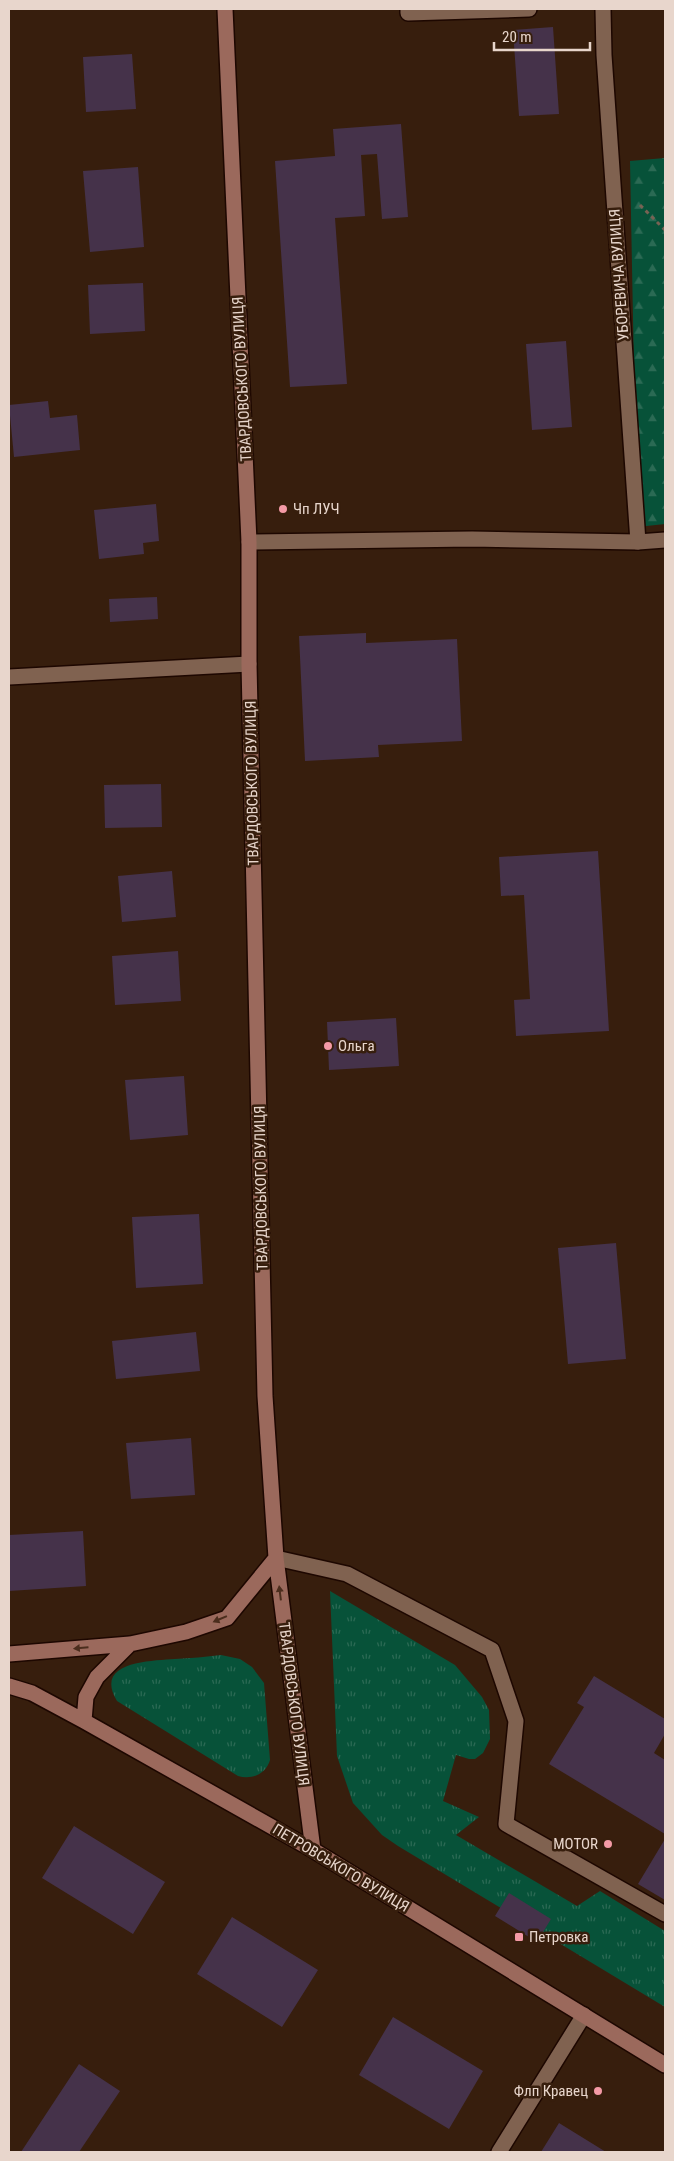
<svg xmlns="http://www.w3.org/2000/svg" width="674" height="2161" font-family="'Roboto Condensed',sans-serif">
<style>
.grass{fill:url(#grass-tufts)}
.forest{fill:url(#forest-firs)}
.building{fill:#45324a}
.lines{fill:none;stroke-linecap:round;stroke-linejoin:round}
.lane-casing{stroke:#1d0700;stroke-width:18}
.street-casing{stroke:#1d0700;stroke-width:18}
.secondary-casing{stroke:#1d0700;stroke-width:18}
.path{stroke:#786253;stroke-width:3;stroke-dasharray:4 4;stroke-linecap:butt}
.lane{stroke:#806250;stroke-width:15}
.street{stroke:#806250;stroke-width:15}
.secondary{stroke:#9b695c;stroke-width:15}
.oneway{fill:#4b2d1d}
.poi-dot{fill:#f49aa6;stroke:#371e0d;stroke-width:2}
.labels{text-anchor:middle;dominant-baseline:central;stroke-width:5;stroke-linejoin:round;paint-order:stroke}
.street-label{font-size:15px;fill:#e8d6cc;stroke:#371e0d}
.poi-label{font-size:15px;fill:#e8d6cc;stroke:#371e0d;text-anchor:start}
</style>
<defs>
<pattern id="grass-tufts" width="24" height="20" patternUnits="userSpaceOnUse" patternTransform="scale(1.25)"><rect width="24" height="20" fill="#075239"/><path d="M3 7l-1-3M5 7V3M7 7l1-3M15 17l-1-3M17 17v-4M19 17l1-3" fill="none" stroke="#2b6a54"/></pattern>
<pattern id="forest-firs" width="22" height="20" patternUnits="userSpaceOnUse" patternTransform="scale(1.25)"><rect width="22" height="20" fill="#075239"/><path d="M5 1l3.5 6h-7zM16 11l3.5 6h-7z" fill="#2b6a54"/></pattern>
</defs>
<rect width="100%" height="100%" fill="#371e0d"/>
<path class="grass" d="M330 1591 455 1665 482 1697 489 1710 490 1739 483 1753 475 1759H469L456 1755 443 1801 479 1817 456 1835 577 1906 600 1891 665 1931V2007L398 1846 382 1835 353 1803 337 1756Z
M221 1655 240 1659 252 1667 264 1683 270 1760C266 1774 252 1780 238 1776L117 1701C93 1661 151 1661 175 1659 191 1658 206 1657 221 1655Z"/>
<path class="forest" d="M665 158V524L637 527 630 161Z"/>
<path class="building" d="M553 27 559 114 519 116 513 30Z
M132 54 136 109 86 112 83 57Z
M401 124 408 217 382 219 377 154 361 155 365 216 335 218 347 384 290 387 275 161 335 156 333 129Z
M138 167 144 247 90 252 83 171Z
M143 283 145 331 90 334 88 285Z
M566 341 572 427 532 430 526 344Z
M48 401 50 418 77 415 80 450 14 457 9 405Z
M156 504 159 541 143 543 144 554 99 559 94 510Z
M157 597 158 619 110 622 109 599Z
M366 633V643L457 639 462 741 378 745 379 757 305 761 299 636Z
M161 784 162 827 105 828 104 785Z
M598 851 609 1031 516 1036 514 1000 530 999 524 895 501 896 499 857Z
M172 871 176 917 122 922 118 876Z
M178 951 181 1001 115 1005 112 956Z
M396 1018 399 1066 329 1070 327 1022Z
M184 1076 188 1135 130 1140 125 1080Z
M199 1214 203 1284 136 1288 132 1217Z
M616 1243 626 1359 568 1364 558 1248Z
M196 1332 200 1371 116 1379 112 1341Z
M191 1438 195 1495 131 1499 126 1443Z
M83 1531 86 1586 9 1591V1535Z
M594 1676 665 1719V1734L654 1753 665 1760V1834L549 1764 584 1707 577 1703Z
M74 1826 165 1882 133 1934 42 1878Z
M665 1839V1900L638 1884Z
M509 1893 551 1919 537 1942 495 1916Z
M232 1917 318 1970 282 2027 197 1974Z
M393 2017 483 2071 449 2129 359 2075Z
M79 2064 120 2091 79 2152H21Z
M559 2123 606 2152H541Z"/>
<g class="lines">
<g class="lane-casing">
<path id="lane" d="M408 9V13L529 9
M249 542 472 539 638 542 665 540
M9 677 249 664
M276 1558 347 1574 492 1650 516 1721 506 1824 665 1914
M499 2152 584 2015"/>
</g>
<g class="street-casing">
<path id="street" d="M603 9 604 55 638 542"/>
</g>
<g class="secondary-casing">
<path id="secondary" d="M225 9 249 542V664L265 1396 276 1558 313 1850
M9 1654 130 1644 186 1632 227 1618 276 1558
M9 1686 32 1693 84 1721 313 1850 665 2065
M84 1721 86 1697 97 1677 130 1644"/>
</g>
<path class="path" d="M640 205 665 230"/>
<use href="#lane" class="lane"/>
<use href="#street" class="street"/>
<use href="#secondary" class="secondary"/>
</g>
<defs><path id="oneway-solid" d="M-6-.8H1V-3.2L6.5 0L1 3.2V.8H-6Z" transform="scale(1.25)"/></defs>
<g class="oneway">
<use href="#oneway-solid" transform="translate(280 1593) rotate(-97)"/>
<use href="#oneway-solid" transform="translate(220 1619) rotate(157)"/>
<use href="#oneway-solid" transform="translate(81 1648) rotate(175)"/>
</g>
<g class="poi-dot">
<circle cx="283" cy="509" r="5"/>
<circle cx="328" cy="1046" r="5"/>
<circle cx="608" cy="1844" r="5"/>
<rect x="514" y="1932" width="10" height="10" rx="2.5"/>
<circle cx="598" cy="2091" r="5"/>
</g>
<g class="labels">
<g class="street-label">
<text transform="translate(619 275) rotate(-94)">УБОРЕВИЧА ВУЛИЦЯ</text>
<text transform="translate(242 379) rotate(-93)">ТВАРДОВСЬКОГО ВУЛИЦЯ</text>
<text transform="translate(252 783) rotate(-91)">ТВАРДОВСЬКОГО ВУЛИЦЯ</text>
<text transform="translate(261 1188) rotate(-91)">ТВАРДОВСЬКОГО ВУЛИЦЯ</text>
<text transform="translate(294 1704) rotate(83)">ТВАРДОВСЬКОГО ВУЛИЦЯ</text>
<text transform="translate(341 1868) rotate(31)">ПЕТРОВСЬКОГО ВУЛИЦЯ</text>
</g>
<g class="poi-label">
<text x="293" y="509">Чп ЛУЧ</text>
<text x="338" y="1046">Ольга</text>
<text x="598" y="1844" text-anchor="end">MOTOR</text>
<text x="529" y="1937">Петровка</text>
<text x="588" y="2091" text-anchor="end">Флп Кравец</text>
</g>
</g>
<rect width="674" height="2161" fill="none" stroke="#e8d6cc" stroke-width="20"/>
<path d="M494 42v8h96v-8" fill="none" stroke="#e8d6cc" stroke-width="2.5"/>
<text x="502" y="42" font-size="15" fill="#e8d6cc" stroke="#371e0d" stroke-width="4" paint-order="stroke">20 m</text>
</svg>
